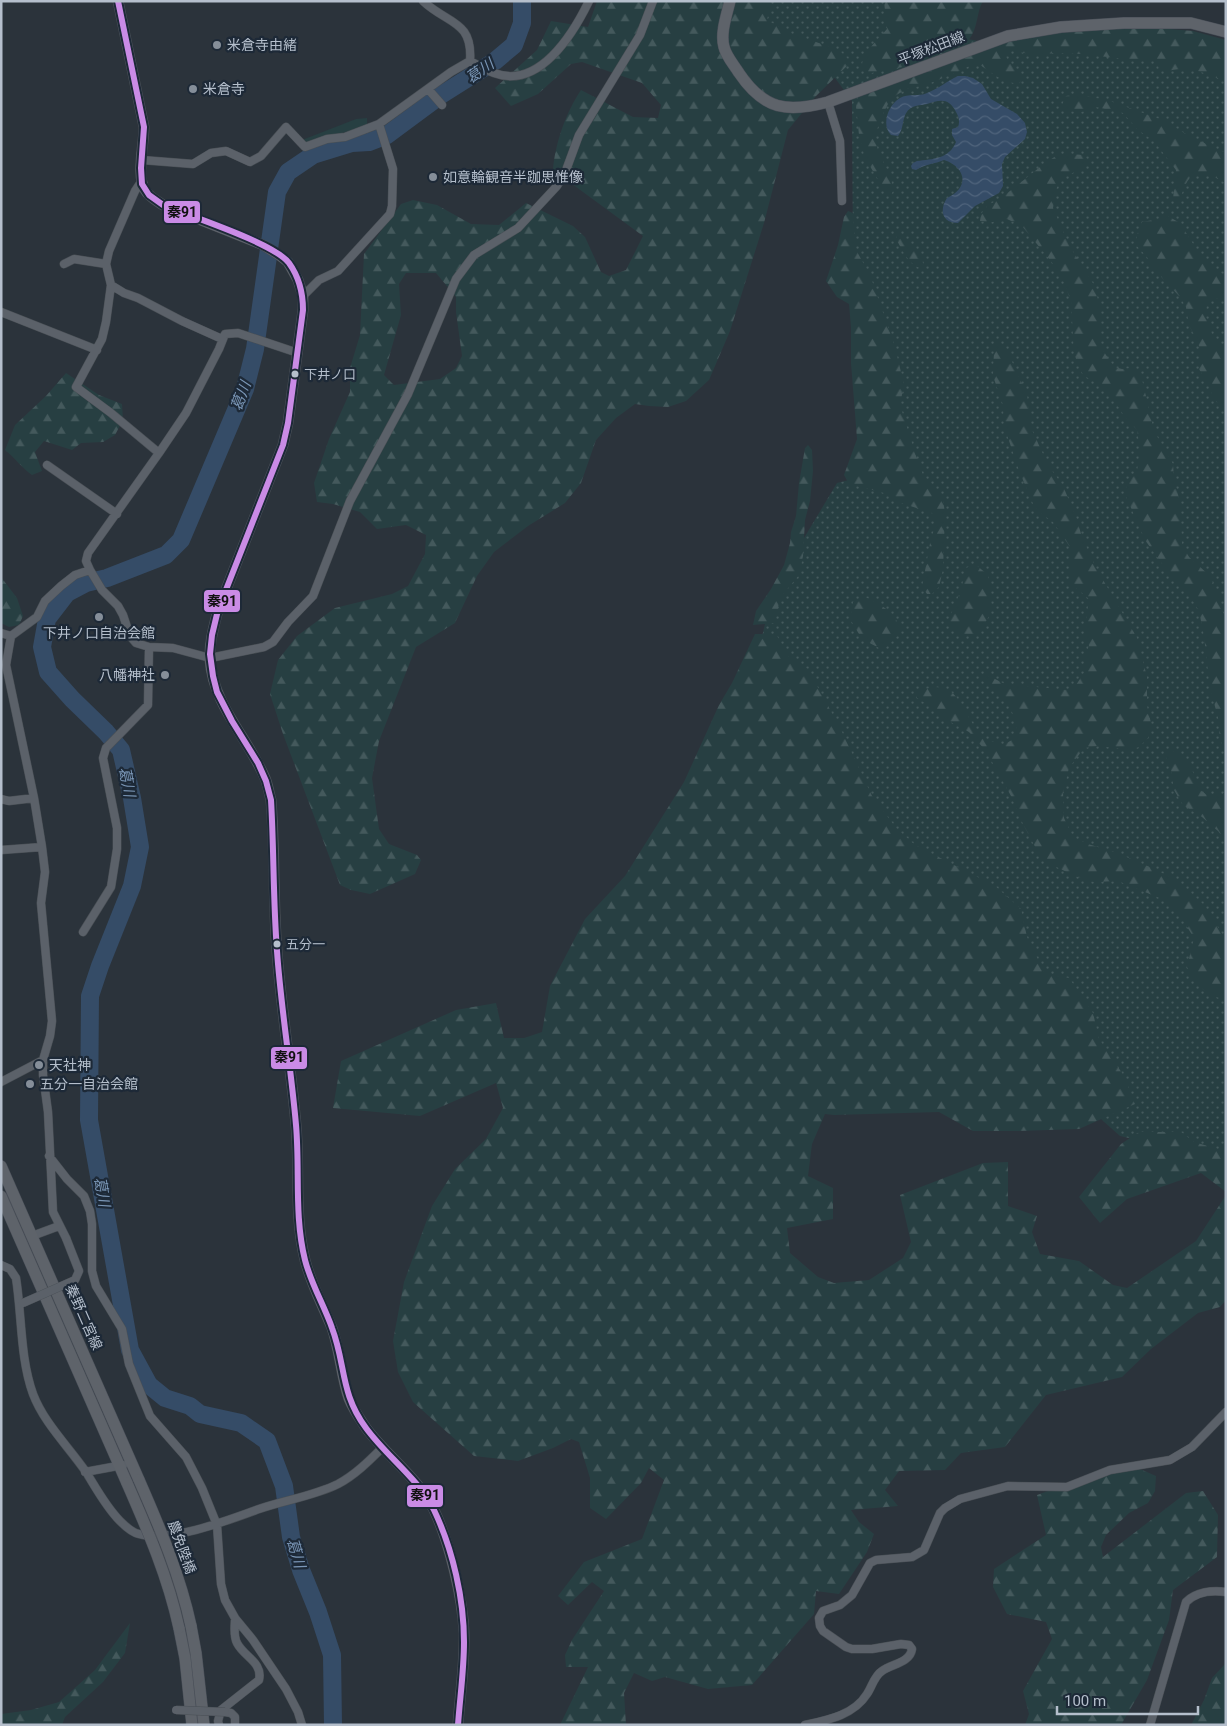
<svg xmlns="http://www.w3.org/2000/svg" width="1227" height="1726" font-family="Roboto,'Noto Sans JP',sans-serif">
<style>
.grass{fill:url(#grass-dots)}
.forest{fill:url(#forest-firs);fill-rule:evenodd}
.park{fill:#273f42}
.water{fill:url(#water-waves)}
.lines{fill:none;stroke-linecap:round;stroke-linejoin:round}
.river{stroke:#354c67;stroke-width:18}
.street-casing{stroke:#494f55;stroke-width:9}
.secondary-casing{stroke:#494f55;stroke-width:11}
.primary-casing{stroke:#494f58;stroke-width:12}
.street{stroke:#5b6169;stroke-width:8}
.secondary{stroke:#60656e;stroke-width:10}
.primary{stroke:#5e636a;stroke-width:11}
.street-bridge-casing{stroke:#494f55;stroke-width:9;stroke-linecap:butt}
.primary-bridge-casing{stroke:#494f58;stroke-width:12;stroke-linecap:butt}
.street-bridge{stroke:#5b6169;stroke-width:8}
.primary-bridge{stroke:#5e636a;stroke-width:11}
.bus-1-casing{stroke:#1d2937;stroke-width:10}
.bus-1{stroke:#ca8be6;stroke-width:6}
.poi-dot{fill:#858e99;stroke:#1d2937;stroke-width:2}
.bus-dot{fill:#b5bfcc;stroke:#1d2937;stroke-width:2}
.labels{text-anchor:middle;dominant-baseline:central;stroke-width:4.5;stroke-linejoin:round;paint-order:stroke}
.bus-label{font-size:13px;fill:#b5bfcc;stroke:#1d2937;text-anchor:start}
.poi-label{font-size:14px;fill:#b5bfcc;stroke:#1d2937;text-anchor:start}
.street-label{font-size:14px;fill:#b5bfcc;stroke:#1d2937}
.water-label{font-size:15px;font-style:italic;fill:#7a96b6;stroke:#1d2937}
.line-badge{stroke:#1d2937;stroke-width:2}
.pale-badge-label{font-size:14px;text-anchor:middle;font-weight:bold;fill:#111}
</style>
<defs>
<pattern id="grass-dots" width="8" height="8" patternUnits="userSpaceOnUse" patternTransform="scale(1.25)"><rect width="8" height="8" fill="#273f42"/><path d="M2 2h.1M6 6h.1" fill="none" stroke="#44595c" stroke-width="1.8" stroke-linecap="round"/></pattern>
<pattern id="forest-firs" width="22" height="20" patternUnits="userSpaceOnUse" patternTransform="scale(1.25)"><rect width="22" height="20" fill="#273f42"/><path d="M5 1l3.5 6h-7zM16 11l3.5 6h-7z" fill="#44595c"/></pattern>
<pattern id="water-waves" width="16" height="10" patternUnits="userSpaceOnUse" patternTransform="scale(1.25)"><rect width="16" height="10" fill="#354c67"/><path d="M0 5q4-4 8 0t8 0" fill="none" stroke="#50647c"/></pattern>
</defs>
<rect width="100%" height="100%" fill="#2b333b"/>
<path class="grass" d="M757 1H948L957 37 994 44 1226 59V1161L1120 1136 1102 1120 770 702 762 637 769 606 804 538 837 483 868 475 853 265 852 101 835 78 764 67Z"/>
<path class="forest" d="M597 1H771L767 20 790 33 839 50 851 62 816 96 788 130 764 223 730 331 709 380 686 401 668 407 649 406 635 404 616 418 596 440 581 483 565 503 528 526 494 552 477 576 455 623 416 647 379 741 372 778 379 829 389 844 417 855 421 860 415 874 370 894 351 890 340 885 283 734 270 694 278 660 297 636 335 608 392 594 408 586 425 554 426 535 406 525 377 529 360 512 333 504 317 502 314 483 329 439 350 392V368L360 335 364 254 401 204 413 200 437 205 471 224 499 225 526 203 573 226 585 237 601 272 609 276 626 270 643 236 553 170C555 144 566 112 581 90L633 117 658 118 661 105 642 83 582 62 571 64 538 94 511 106 495 88 537 50 551 21 588 27ZM406 273H436L456 297V312L462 356 456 368 440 379 394 385 384 375 401 315 399 284Z
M884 1H983C977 11 978 24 972 35 960 58 891 70 865 74L862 63 869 49 887 29Z
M1145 27 1193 31 1226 40V82C1209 74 1185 64 1166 72L1159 69 1157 60 1152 58 1143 61 1081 54 1055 53 1035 55 1008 50 1005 55 1009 62 1021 77 1020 83C1006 85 990 72 979 64L971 65 960 71 928 84 907 89 891 98 880 120 875 137 878 151 891 178 893 191 891 195 885 191 865 158 859 135 856 105 859 92 955 57 1033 34Z
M1077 94 1110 101 1165 121 1189 136 1226 153V184C1219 177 1196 169 1189 179 1185 184 1182 194 1179 201L1173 199 1176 170 1154 141 1138 130 1123 113 1096 107 1081 112 1068 111 1061 107 1066 96Z
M1071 154 1083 155 1087 159 1081 169 1062 178 1056 189 1053 208 1069 245 1094 285 1101 311 1099 332 1102 349 1114 367 1122 369 1132 368 1141 375 1154 431 1173 464 1174 479 1180 502 1182 545 1189 557 1210 576 1220 599 1226 626V751L1220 740 1218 717 1210 689 1204 636 1199 611 1190 596 1173 579 1145 540 1125 494 1127 483 1137 472 1140 448 1137 430 1124 416 1112 396 1098 384 1083 375 1074 354 1071 301 1063 280 1051 261 1022 226 1007 219 988 223 980 221 981 214 988 205 1000 199 1045 163 1056 156Z
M848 211 853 213 856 250 870 275 894 344 904 384 900 405 915 453 923 475 943 496 945 515 943 569 939 587 932 594H927L922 587 931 538 936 525 932 513 901 503 884 493 849 484 844 475 857 439 851 363V327L849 304 837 297 826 281 838 245 844 217Z
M1166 215 1180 223 1205 263 1226 276V302L1215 298 1208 301 1205 314 1211 332 1226 351V406H1222L1214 400 1208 384 1199 369V346L1189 325 1186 307 1180 297 1152 267 1147 257 1136 245 1137 235 1142 222 1159 219Z
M897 234 903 236 909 244 917 249 922 255 923 264 920 268C908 264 902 249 896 239Z
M998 343 1005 346 1027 395 1032 430 1048 465 1063 486 1076 517 1082 537 1096 568 1137 638 1147 677V706L1151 723 1148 738 1139 747 1130 750 1099 746 1084 748 1069 768 1063 793 1064 818 1073 837 1088 844 1117 853 1152 868 1178 881 1204 905 1226 940V1000C1204 994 1198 987 1187 967L1194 938 1176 909 1162 899 1118 881 1094 882 1075 876 1042 860 1023 824 1011 796 986 751 969 732 943 718 930 706 917 698V693C964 670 960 723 988 740 992 742 999 743 1003 745 1006 743 1011 741 1013 739 1022 726 1010 705 1001 696 996 691 989 686 983 681L984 675 991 677 1005 684 1067 690 1076 685 1084 673V663L1089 645 1085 642V627L1089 599 1069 582 1071 564 1070 547 1053 522 1039 512 1034 506 1020 473 1004 426 1003 405 993 376 994 350Z
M66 373 99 395 122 404 123 420 115 435 103 442 81 443 72 450 44 441 35 452 42 471 32 475C22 468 15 458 5 450L15 425 46 396Z
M808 445 812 450 813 471 810 501 805 520 803 556 799 575 780 598 775 623 753 625 756 611 771 589 784 565 790 543 791 532 796 516 799 483 805 448Z
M975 564 988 575C992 603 997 619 970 636L959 634 951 629 949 619 961 590 966 568Z
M1 577 17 598 23 616 19 625 9 627 1 623Z
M865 597C881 605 899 613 900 633L886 647 881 649 862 639 850 619 853 602Z
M755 634H776L790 659 808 669 842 732 872 796 896 828 915 845 995 886 1021 909 1027 937 1045 974 1069 978 1093 1013 1099 1039 1124 1076 1135 1104 1079 1129 1018 1131H973L939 1112 834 1115 825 1114 812 1144 808 1176 833 1188V1219L787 1228 790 1253 818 1277 834 1283 869 1280 903 1258 911 1242 900 1195 983 1163 1008 1162V1206L1037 1216 1032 1232 1040 1254 1079 1261 1113 1285 1127 1288 1196 1241 1226 1195V1300L1220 1307 1198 1313 1151 1349 1122 1377 1046 1395 1005 1447 961 1453 945 1470 899 1471 885 1490 898 1506 851 1510 859 1522 874 1534 867 1552 839 1594 816 1591 814 1614 752 1685 708 1689 665 1677 652 1681 634 1673 624 1693 626 1725H560L588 1667H566L565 1655 572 1640 604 1591 592 1582 568 1605 558 1596 584 1562 642 1539 664 1480 649 1468 641 1483 606 1519 590 1508V1478L579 1442 571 1439 553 1448 518 1461 474 1456 413 1402 398 1372 393 1341 404 1282 432 1206 455 1169 486 1139 503 1108 496 1083 420 1116 333 1108 341 1061 456 1010 496 1003 504 1038H524L542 1032 550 986 585 919 625 876 684 782 719 705 732 683Z
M1167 749C1186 754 1195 773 1200 790L1210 797 1222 795 1226 790V841L1218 831 1202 817 1183 805 1174 790 1170 764 1164 754Z
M1139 1132H1181L1194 1142 1218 1149 1226 1148V1192L1201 1173 1127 1199 1100 1223 1079 1197 1121 1144Z
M1119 1465 1140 1469 1156 1476 1155 1491 1148 1503 1129 1513 1106 1535 1101 1547 1103 1557 1186 1493 1203 1491 1218 1515 1217 1557 1173 1590 1169 1620 1147 1680 1121 1725H1025L1029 1714 1023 1691 1052 1639 1046 1622 1007 1614 993 1587 994 1569 1046 1535 1037 1495Z
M130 1623 125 1653 103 1682 65 1717 62 1725H1V1714L31 1710 59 1702 95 1670Z
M1226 1663V1725H1191L1204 1700 1212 1678Z"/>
<path class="park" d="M367 118V125L361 129 323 137 305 143 302 140 356 119Z"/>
<path class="water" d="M958 76H965L973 78 982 84 991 99 1017 114 1025 123 1027 132 1025 139 1005 157 1002 164 1003 186 999 193 975 206 958 223C942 223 939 210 947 198 970 188 966 167 944 160 935 164 925 164 916 170L912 169 911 166 913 163 917 161C933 159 949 159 956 142L952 135V129L958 127C960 122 959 117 956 112 949 97 939 100 927 104 922 105 916 105 911 108 901 114 905 128 898 136L891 135C881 125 888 105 900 98 908 93 919 97 927 93 938 89 947 81 958 76Z"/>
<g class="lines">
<path class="river" d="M333 1725 332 1655 318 1612 301 1570 291 1537 284 1486 267 1441 241 1423 200 1414 190 1406 165 1398 149 1385 130 1350 89 1120 90 996 100 966 132 886 140 847 132 798 121 750 106 732 72 699 48 672 42 647 47 619 67 593 86 583 107 578 166 555 181 540 245 389 255 349 277 192 288 172 313 155 352 143 369 142 387 135 441 95 495 61 514 45 522 23V1"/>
<g class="street-casing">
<path id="street" d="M423 1C447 24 473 20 470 61
M470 61C478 65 486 70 494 73 539 90 573 34 589 1
M428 89 442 105
M828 102 840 141 842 201
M142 160 193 164 211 153 226 151 250 162 261 156 286 127 305 147 327 139 345 137 379 124 451 72 470 61
M141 182 135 191 109 251 106 264 111 285 106 322 102 339 76 387 111 413 159 453
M64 264 74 259 106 264
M111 285 124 293 138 298 182 321 222 339
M303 296 319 280 338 271 390 214 392 206 393 169 379 124
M1 312 97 350
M298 353 238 333 225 334 219 349 186 413 159 453 88 553 86 561 90 570 102 590 118 606 123 615 130 636 136 643 149 647 173 648 210 658 264 647 273 642 288 622 313 596 350 501 408 394 456 279 474 255 518 228 557 186 565 173 579 135 640 35 653 1
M47 465 117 514
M1 633 11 636
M1 799 9 801 34 798
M1 850 42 847
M83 932 111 887 117 849V828L103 758 106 748 148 705 149 647
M1 1082 43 1060
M49 1156 67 1179 84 1196 90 1211 92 1224V1271L96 1286 122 1329 129 1364 150 1416 186 1457 202 1488 217 1525 221 1584 225 1600 235 1618 253 1640 286 1689 298 1712 302 1725
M32 1236 59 1226
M66 1238 53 1212 48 1112 43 1075V1060L50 1036 52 1021 41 903 45 872 42 847 34 798 6 665 11 636 37 617 45 601 61 586 75 575 90 570
M1 1265 10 1269 16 1278C22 1316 20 1358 33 1394 44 1423 68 1446 86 1472 96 1488 106 1507 120 1521 125 1526 133 1533 139 1534 169 1543 229 1520 259 1509 285 1500 314 1496 338 1484 355 1475 369 1461 382 1448
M85 1472 123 1465
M225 1712 231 1713 235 1717V1725
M219 1725 218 1721 221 1710 259 1680C263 1662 244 1657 237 1643 233 1635 235 1626 235 1618
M805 1725C828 1720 854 1715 867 1694 872 1687 874 1676 882 1671 891 1664 910 1663 912 1649L909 1645 901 1644 872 1649H852L846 1647 823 1631 820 1626 819 1618 823 1611 840 1605 852 1595 870 1563 876 1560 912 1557 924 1550 940 1513 945 1508 960 1499 1008 1486 1067 1487 1110 1470 1170 1460 1192 1447 1226 1412
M1150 1725 1186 1602C1196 1592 1212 1590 1226 1592"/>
</g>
<g class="secondary-casing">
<path id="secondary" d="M118 1 144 127C144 144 136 176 145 190 149 197 156 200 163 205L263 245 279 255 288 262 298 280 303 296V310L288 423 283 445 218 610C214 626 209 643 210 660 213 705 248 738 265 778 268 785 269 793 271 800 275 850 273 901 277 951 281 1009 291 1067 296 1125 300 1170 294 1216 305 1260 311 1284 323 1306 332 1328 340 1351 341 1376 349 1399 353 1409 360 1419 366 1428 386 1455 421 1481 434 1510 449 1541 463 1599 464 1633 465 1663 460 1694 458 1725"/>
</g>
<g class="primary-casing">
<path id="primary" d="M730 1C727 14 720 33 724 47 726 56 734 65 739 73 764 110 787 113 828 102L1008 36 1061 27 1124 23H1191L1226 32
M1 1166 139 1480
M1 1196 127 1483
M191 1626 196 1653 204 1725
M179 1628 185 1658 192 1725"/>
</g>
<use href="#street" class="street"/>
<use href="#secondary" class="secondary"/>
<use href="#primary" class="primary"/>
<g class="street-bridge-casing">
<path id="street-bridge" d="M23 1303 75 1280 79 1271 66 1238
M176 1710 225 1712"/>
</g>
<g class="primary-bridge-casing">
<path id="primary-bridge" d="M139 1480C160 1528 180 1575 191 1626
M127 1483C148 1531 168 1577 179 1628"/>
</g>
<use href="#street-bridge" class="street-bridge"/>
<use href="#primary-bridge" class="primary-bridge"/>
<g class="bus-1-casing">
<path id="bus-1" d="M118 1 144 127 141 168 142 184 149 195 163 205C189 216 274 243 289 263 299 277 303 293 303 310L288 423 283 445 218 610 212 635 210 654 213 676 217 692 232 721 258 763 266 781 271 800C274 850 273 900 277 951 281 1009 291 1067 296 1125 300 1170 294 1216 305 1260 311 1284 324 1305 332 1328 346 1365 340 1393 366 1428 387 1457 418 1478 434 1510 453 1550 464 1599 464 1642 464 1670 460 1697 458 1725"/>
</g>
<use href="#bus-1" class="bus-1"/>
</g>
<g class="poi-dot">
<circle cx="217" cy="45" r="5"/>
<circle cx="193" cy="89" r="5"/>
<circle cx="433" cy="177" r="5"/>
<circle cx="99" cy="617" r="5"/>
<circle cx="165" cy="675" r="5"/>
<circle cx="39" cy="1065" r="5"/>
<circle cx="30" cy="1084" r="5"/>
</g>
<g class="bus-dot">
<circle cx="295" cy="374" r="4.5"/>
<circle cx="277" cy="944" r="4.5"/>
</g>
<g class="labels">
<g class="bus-label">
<text x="304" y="374">下井ノ口</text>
<text x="286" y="944">五分一</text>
</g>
<g class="poi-label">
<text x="227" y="45">米倉寺由緒</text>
<text x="203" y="89">米倉寺</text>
<text x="443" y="177">如意輪観音半跏思惟像</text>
<text x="99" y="633" text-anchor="middle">下井ノ口自治会館</text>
<text x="155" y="675" text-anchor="end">八幡神社</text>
<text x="49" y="1065">天社神</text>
<text x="40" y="1084">五分一自治会館</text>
</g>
<g class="street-label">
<text transform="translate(931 48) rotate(-21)">平塚松田線</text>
<text transform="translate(84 1317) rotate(66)">秦野二宮線</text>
<text transform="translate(182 1547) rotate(70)">農免陸橋</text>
</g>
<g class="water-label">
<text transform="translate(480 71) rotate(-35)">葛川</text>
<text transform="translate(241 396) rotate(-70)">葛川</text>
<text transform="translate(127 782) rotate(79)">葛川</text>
<text transform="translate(102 1192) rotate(80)">葛川</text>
<text transform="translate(296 1553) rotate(74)">葛川</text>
</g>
</g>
<g class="line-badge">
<rect x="163" y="200" width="38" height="24" rx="5" fill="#ca8be6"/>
<rect x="203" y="589" width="38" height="24" rx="5" fill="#ca8be6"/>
<rect x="270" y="1046" width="38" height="24" rx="5" fill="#ca8be6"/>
<rect x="406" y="1484" width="38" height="24" rx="5" fill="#ca8be6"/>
</g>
<g class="pale-badge-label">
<text x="182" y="217">秦91</text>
<text x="222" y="606">秦91</text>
<text x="289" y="1062">秦91</text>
<text x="425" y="1500">秦91</text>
</g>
<rect width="1227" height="1726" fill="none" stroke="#b5bfcc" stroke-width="5"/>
<path d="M1057 1706v8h141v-8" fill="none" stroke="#b5bfcc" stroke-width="2.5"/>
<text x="1064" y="1706" font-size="15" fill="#b5bfcc" stroke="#1d2937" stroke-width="4" paint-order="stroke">100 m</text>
</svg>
